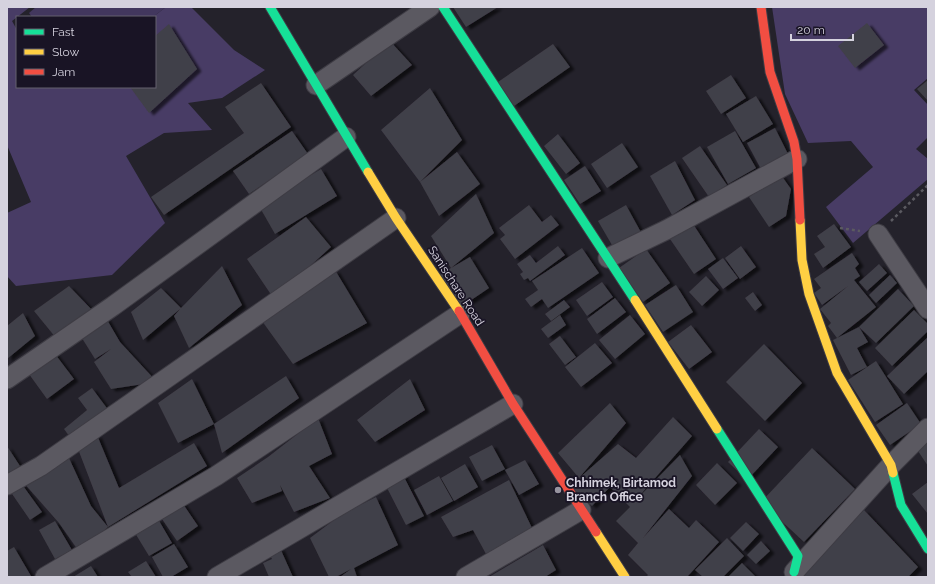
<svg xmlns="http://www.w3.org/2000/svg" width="935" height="584" font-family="Raleway,sans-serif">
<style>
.green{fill:#42375e}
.forest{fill:#483c65}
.building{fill:#413f48;filter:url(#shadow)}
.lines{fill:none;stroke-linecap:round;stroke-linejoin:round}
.street-casing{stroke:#3e3c44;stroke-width:21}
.fast-casing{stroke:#3e3c44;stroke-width:11}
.slow-casing{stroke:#3e3c44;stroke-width:11}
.jam-casing{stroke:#3e3c44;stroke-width:11}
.path{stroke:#5b5a61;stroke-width:2.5;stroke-dasharray:3 3;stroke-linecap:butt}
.street{stroke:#5b5961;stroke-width:19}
.fast{stroke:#16e098;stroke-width:9}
.slow{stroke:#ffcf43;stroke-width:9}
.jam{stroke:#f24e42;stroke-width:9}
.poi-dot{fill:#97949f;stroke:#191425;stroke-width:1.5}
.labels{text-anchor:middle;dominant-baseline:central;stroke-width:3.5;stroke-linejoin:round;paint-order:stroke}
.street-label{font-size:12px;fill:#d5d2de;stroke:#191425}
.poi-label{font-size:12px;font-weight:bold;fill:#d5d2de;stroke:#191425;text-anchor:start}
</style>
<defs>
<filter id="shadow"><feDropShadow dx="4.5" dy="2.5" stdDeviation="1" flood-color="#0009"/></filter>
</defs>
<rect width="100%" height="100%" fill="#24222b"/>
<path class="green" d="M36 7H166L153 17H32L29 13Z"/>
<path class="forest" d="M7 7H30L12 21 17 30V87H155V17H153L166 7H191L234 50 265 70 222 98 188 103 212 130 164 133 126 156 165 223 112 275 16 286 7 276V213L31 202 7 145Z
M772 7H928V78L914 90 928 105V137L916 149 928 159V179L853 243 826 207 873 167 851 141 808 143 785 94Z"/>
<path class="building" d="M453 7H498L466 27Z
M867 23 884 45 855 68 838 46Z
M169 24 197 69 149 113 130 87H155V36Z
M390 41 412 65 371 96 353 75Z
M553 44 570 67 514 106 498 82Z
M731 75 746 98 721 114 706 91Z
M928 80V101L917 89Z
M261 83 291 127 164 215 151 197 244 133 225 107Z
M430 88 462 140 420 182 457 152 480 184 439 216 420 182 381 130Z
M756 96 773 124 743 142 726 114Z
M775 128 788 154 761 169 747 143Z
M292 131 308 154 249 194 233 171Z
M735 131 756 168 728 184 707 147Z
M558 134 580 163 566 174 544 146Z
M622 143 638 167 607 188 591 164Z
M700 146 727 185 709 197 682 158Z
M675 161 695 200 672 215 650 176Z
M585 166 601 191 580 204 564 180Z
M321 169 337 196 275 234 259 206Z
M781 175 791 189 786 216 769 227 749 197Z
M476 194 494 233 451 268 470 257 489 288 461 307 440 274 451 268 431 236Z
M529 205 542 222 551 215 559 225 515 259 500 239 505 235 499 228Z
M626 205 643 236 616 252 598 221Z
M306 217 331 247 274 299 247 259Z
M693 224 716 259 694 274 670 239Z
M834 224 851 247 823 268 814 254 825 247 817 236Z
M558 246 565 255 530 281 528 278 524 280 520 274 523 272 517 264 530 255 536 263Z
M741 246 756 267 740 279 725 258Z
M582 248 599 273 548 308 542 299 531 307 525 299 538 290 532 281Z
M646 249 670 283 643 302 619 268Z
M852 253 859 264 855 268 860 276 854 280 876 307 837 338 828 326 831 323 820 309 848 286 822 305 814 293 821 288 814 279Z
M723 258 738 278 723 289 708 269Z
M879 264 887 273 867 291 859 282Z
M222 266 242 305 189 348 174 316 180 309 143 340 131 312 161 288 181 308Z
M335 270 367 323 293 364 262 321Z
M890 275 897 283 876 303 869 295Z
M706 276 719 290 702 306 689 292Z
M602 282 613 297 587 316 576 300Z
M676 285 693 312 663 332 645 305Z
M69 286 94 312 56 338 34 311Z
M898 289 914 306 876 343 859 327 868 342 857 348 867 367 851 375 833 340 859 327Z
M753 292 762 305 755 311 745 298Z
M615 298 626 312 597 334 587 319Z
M564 300 570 307 551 321 545 314Z
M914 310 928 324V331L892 366 875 348Z
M23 313 35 336 7 359V326Z
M560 315 566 325 548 338 541 329Z
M630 315 645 334 615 359 599 340Z
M106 318 120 342 157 382 111 389 94 362 111 349 95 359 80 335Z
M691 325 712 352 689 369 668 342Z
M560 336 576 357 565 365 549 344Z
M928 337V371L904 394 887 376Z
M595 343 612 363 581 387 565 367Z
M764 344 802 383 765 421 726 382Z
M52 350 74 379 47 399 26 370Z
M876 361 903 404 875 422 848 380Z
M286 376 299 398 222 453 214 424 178 443 158 403 192 379 214 424Z
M410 379 425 410 375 442 357 420Z
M92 388 109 411 72 440 64 429 87 410 78 398Z
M610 403 626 423 579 478 558 453Z
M907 403 921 424 890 445 876 425Z
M673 417 692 436 635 501 680 455 692 476 643 538 669 509 689 528 696 520 719 542 687 577H646L648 575 628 555 638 543 616 521 630 507 610 487 592 506 570 486 618 444 636 458Z
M318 418 332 454 309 466 330 498 294 512 280 485 282 491 252 503 237 478 268 457Z
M759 429 778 447 747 480 728 462Z
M97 435 119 488 194 443 207 466 108 527 78 449Z
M928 440V466L916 448Z
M492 445 505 469 482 481 469 457Z
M7 446 20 466 7 475Z
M812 448 855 489 804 542 761 502Z
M69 458 91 506 108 527 80 553 59 523 23 482Z
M525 460 539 484 519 495 505 470Z
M717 463 737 483 715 505 696 485Z
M465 464 478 487 454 501 441 478Z
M402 473 424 516 406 525 384 482Z
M439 476 453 501 427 515 414 490Z
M509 480 532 528 486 554 473 530 453 537 441 517Z
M928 482V514L912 494Z
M21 483 42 512 30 520 10 491Z
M376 497 398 545 354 568 357 577H340L351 569 336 577H329L310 538 342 514Z
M181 501 198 526 177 541 160 516Z
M864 510 918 567 908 577H800L797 574Z
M158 519 172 543 149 556 135 533Z
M55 521 72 550 55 559 39 530Z
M746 522 759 534 743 551 730 538Z
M727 538 744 556 723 577H703L695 570Z
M761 541 770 551 756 564 747 555Z
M174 544 188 567 171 577H163L152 557Z
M543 545 556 570 545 577H489Z
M14 547 31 576 30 577H7V551Z
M280 548 293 577H269L263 563 272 559 269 553Z
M146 561 156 577H132L128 572Z
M742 563 756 577H728Z
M91 566 98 577H73Z"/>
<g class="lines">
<g class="street-casing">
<path id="street" d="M316 85 430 7
M878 234 928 309
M608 258 666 230 797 159
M7 379 113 306 346 137
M7 485 41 466 396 218
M794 572 891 465 928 428
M45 577 216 476 461 313
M217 577 513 404
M466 577 581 510"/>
</g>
<g class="fast-casing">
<path id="fast" d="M270 7 368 172
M443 7 635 300
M717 429 798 556 794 572
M893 473 901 505 928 549"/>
</g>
<g class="slow-casing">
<path id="slow" d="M368 172 396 218 459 311
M800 220 802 260 809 294 837 373 891 465 893 473
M635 300 717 429
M596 532 625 577"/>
</g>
<g class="jam-casing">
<path id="jam" d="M761 7 770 72 794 142 797 159 800 220
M459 311 513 404 596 532"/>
</g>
<path class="path" d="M891 221 928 185
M840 228 860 231"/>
<use href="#street" class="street"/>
<use href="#fast" class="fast"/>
<use href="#slow" class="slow"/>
<use href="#jam" class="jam"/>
</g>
<circle class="poi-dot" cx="558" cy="490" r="4"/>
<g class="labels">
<g class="street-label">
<text transform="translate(456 286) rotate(57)">Sanischare Road</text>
</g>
<g class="poi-label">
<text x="566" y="483">Chhimek, Birtamod<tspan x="566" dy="14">Branch Office</tspan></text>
</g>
</g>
<rect width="935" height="584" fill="none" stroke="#d5d2de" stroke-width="16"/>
<rect x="16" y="16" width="140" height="72" fill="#191425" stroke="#64606f"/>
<rect x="24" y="29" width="20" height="6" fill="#16e098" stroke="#64606f"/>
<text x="52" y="36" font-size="12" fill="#d5d2de">Fast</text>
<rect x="24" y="49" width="20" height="6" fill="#ffcf43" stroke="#64606f"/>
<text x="52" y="56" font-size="12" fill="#d5d2de">Slow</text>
<rect x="24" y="69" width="20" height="6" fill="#f24e42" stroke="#64606f"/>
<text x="52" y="76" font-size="12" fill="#d5d2de">Jam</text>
<path d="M791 34v6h62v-6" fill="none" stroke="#d5d2de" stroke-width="2"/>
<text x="797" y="34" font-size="12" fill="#d5d2de" stroke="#191425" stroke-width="3" paint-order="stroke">20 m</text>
</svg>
